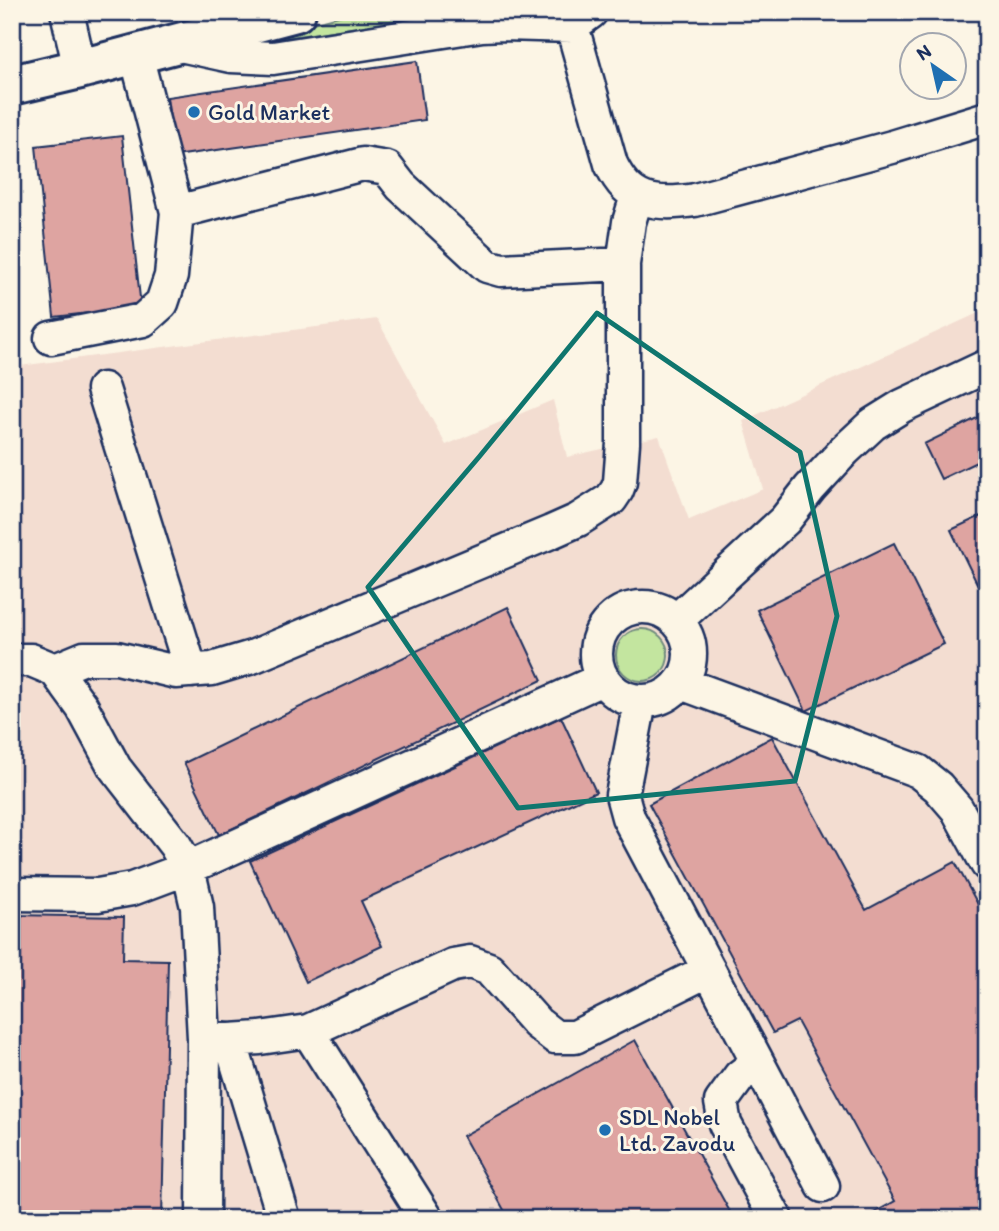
<svg xmlns="http://www.w3.org/2000/svg" width="999" height="1231" font-family="Itim,sans-serif">
<style>
.built{fill:#f3ddd1}
.green{fill:#c3e59f;stroke:#6f8a7e;stroke-width:2}
.building{fill:#dea4a1;stroke:#1b2f5e;stroke-width:2}
.lines{fill:none;stroke-linecap:round;stroke-linejoin:round}
.minor-casing{stroke:#1b2f5e;stroke-width:37}
.major-casing{stroke:#1b2f5e;stroke-width:44}
.minor{stroke:#fcf5e5;stroke-width:32}
.major{stroke:#fcf5e5;stroke-width:38}
.marked{fill:none;stroke:#0f766e;stroke-width:5;stroke-linejoin:round}
.poi-dot{fill:#1f6fb2;stroke:#fcf5e5;stroke-width:2.5}
.labels{text-anchor:middle;dominant-baseline:central;stroke-width:6;stroke-linejoin:round;paint-order:stroke}
.poi-label{font-size:23px;fill:#1b2f5e;stroke:#fcf5e5;text-anchor:start}
</style>
<rect width="100%" height="100%" fill="#fcf5e5"/>
<filter id="ink" filterUnits="userSpaceOnUse"><feTurbulence type="fractalNoise" baseFrequency=".0143" numOctaves="2"/><feDisplacementMap in="SourceGraphic" scale="14" xChannelSelector="R" yChannelSelector="G"/><feConvolveMatrix kernelMatrix="1 2 1 2 8 2 1 2 1" color-interpolation-filters="sRGB"/></filter>
<g filter="url(#ink)">
<path class="built" d="M987 309V1219H12V367L377 319 446 445 553 400 567 457 659 436 689 520 763 489 743 421Z"/>
<path class="green" d="M353 12H461L264 41 265 36Z
M616 655a26 26 0 1 1 52 0a26 26 0 1 1-52 0Z"/>
<path class="building" d="M417 61 425 120 175 156 167 97Z
M122 136 141 307 54 317 36 146Z
M987 413V457L941 479 924 444Z
M987 513V604L951 530Z
M894 543 944 644 806 711 757 610Z
M508 607 542 680 219 835 184 763Z
M561 717 596 792 361 901 382 946 306 982 250 861Z
M772 737 866 910 955 862 987 921V1219H863L895 1201 797 1021 773 1033 649 804Z
M12 915 124 917 123 959 168 960 162 1219H12Z
M635 1040 734 1219H509L463 1136Z"/>
<g class="lines">
<g class="minor-casing">
<path id="minor" d="M67 12 80 69
M572 26 611 164C629 203 655 206 695 200L892 147 987 118
M176 44 231 56 273 58 482 25 504 24 572 26 591 12
M177 212 363 164 387 168 401 186 487 266 501 270 623 264
M51 338 143 320 162 303 171 276 177 212 136 55
M103 389 191 671
M596 654a47 47 0 1 1 94 0a47 47 0 1 1-94 0Z
M677 620 785 520 810 488 845 450 873 424 902 406 987 366
M12 660H31L55 670 84 658H117L176 672 212 669 252 657 551 532 578 520 611 499 617 490 620 482 623 443V264L629 222 637 196
M55 670 82 707 115 768 175 845 188 868 197 907 204 1038 203 1219
M681 683 918 771 938 787 957 809 987 864
M640 702 622 795 628 817 823 1186
M12 894 98 895 132 889 188 868 602 679
M308 1031 427 1219
M204 1038 230 1040 260 1038 308 1031 453 965 470 962 489 969 537 1023 555 1037H575L709 970
M230 1040 284 1219
M757 1063 740 1076 721 1102 725 1124 776 1219"/>
</g>
<g class="major-casing">
<path id="major" d="M12 85 80 69 296 12"/>
</g>
<use href="#minor" class="minor"/>
<use href="#major" class="major"/>
</g>
</g>
<path class="marked" d="M597 313 800 452 837 616 795 781 518 808 368 587 479 457Z"/>
<g class="poi-dot">
<circle cx="194" cy="112" r="7"/>
<circle cx="605" cy="1130" r="7"/>
</g>
<g class="labels">
<g class="poi-label">
<text x="208" y="112">Gold Market</text>
<text x="619" y="1117">SDL Nobel<tspan x="619" dy="26">Ltd. Zavodu</tspan></text>
</g>
</g>
<rect width="999" height="1231" fill="none" stroke="#fcf5e5" stroke-width="42"/>
<rect x="21" y="21" width="957" height="1189" fill="none" stroke="#1b2f5e" stroke-width="2.5" filter="url(#ink)"/>
<g transform="translate(933 66) rotate(326)"><circle r="33" fill="#fcf5e5" stroke="#a2a6af" stroke-width="2"/>
<path d="M0-5L12 26L0 18L-12 26Z" fill="#1f6fb2"/>
<text y="-10" font-size="19" font-weight="bold" text-anchor="middle" fill="#1b2f5e">N</text>
</g>
</svg>
